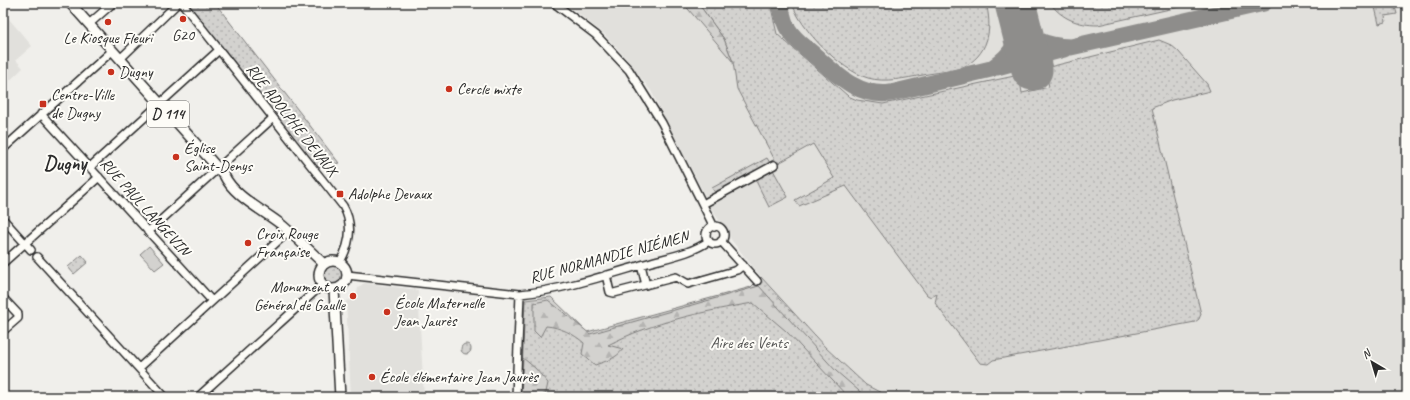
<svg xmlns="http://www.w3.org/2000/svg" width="1410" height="400" font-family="Caveat,sans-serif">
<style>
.built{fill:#e1e0dc}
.grass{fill:url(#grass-dots);stroke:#7f7e7d}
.forest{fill:url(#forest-firs);stroke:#7f7e7d}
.pitch{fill:#d3d2cf;stroke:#7f7e7d}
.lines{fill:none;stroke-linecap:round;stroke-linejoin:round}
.taxiway{stroke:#8e8d8b;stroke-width:17}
.runway{stroke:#8e8d8b;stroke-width:41}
.minor-casing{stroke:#2b2b2b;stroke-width:10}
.major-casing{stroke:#2b2b2b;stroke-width:12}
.minor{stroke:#fdfcf7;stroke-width:7}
.major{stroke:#fdfcf7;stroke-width:9}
.poi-dot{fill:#c8321e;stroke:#fdfcf7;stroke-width:1.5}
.labels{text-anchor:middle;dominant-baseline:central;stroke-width:4;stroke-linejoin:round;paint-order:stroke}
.shield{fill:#fdfcf7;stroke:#6a6a68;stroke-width:1}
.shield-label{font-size:15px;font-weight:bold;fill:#2b2b2b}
.poi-label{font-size:16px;fill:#2b2b2b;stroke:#fdfcf7;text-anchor:start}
.street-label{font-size:16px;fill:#2b2b2b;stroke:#fdfcf7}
.park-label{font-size:16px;fill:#555554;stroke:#fdfcf7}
.district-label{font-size:20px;font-weight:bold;fill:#2b2b2b;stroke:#fdfcf7}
</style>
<defs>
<pattern id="grass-dots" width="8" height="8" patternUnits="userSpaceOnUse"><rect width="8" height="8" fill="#d3d2cf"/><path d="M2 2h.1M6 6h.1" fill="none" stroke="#b5b4b2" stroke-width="1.8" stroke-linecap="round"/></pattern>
<pattern id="forest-firs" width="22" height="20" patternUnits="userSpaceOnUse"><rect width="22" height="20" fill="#d3d2cf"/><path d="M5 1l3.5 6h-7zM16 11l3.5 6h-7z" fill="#b5b4b2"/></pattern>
</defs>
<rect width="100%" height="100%" fill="#f0efeb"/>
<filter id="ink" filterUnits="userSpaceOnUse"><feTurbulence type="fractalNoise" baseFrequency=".025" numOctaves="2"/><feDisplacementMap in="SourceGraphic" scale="8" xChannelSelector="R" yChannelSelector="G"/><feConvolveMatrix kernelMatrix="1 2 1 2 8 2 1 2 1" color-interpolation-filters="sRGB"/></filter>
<g filter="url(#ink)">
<path class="built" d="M565 3H1407V397H889L866 385 825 347 761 277 732 241 713 211 651 91 626 58 604 34Z
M3 12 32 46 16 60 23 68 3 87Z
M364 283 418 290 424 397H351L346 301 352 300 356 298 358 288Z"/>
<path class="grass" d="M190 3H215L339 163 318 168 190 6Z
M698 3H770L777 34 848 96 857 100 883 104 1019 75 1022 93 1049 87 1045 68 1159 40 1171 45 1178 51 1207 84 1210 91 1172 100 1152 108 1201 314 1199 319 1195 322 993 360 988 364 980 363 935 303 937 294 931 297 927 295 846 186 799 206 795 200 834 178 813 144 777 164 737 89 733 62 724 39Z
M792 3H986C992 26 990 51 967 65 955 72 936 72 923 75 906 78 885 83 868 78 840 70 801 30 792 3Z
M1050 3H1197L1098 25C1078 25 1062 19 1050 3Z
M1374 3H1394L1397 14 1385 16 1386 22 1379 24Z
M767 158 770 163 767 166 737 181 716 194 712 188Z
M772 168 788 197 769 207 754 177Z
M82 255 88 262 74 274 68 267Z
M324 275a9 9 0 1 1 18 0a9 9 0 1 1-18 0Z
M761 277 825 347 866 385 889 397H521L525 300 551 297 587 332 751 287Z
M461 349a5 5 0 1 1 10 0a5 5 0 1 1-10 0Z"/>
<path class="forest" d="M683 3H698L724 39 733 62Z
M759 286 836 371 866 397H848L786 331 753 303C705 311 652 322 608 345L623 349C616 359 606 361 595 365L582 354 584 343C574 334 560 327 546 326L540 337 534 331V303L548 300 590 334Z
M523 358 535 368 548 383 545 397H521Z"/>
<path class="pitch" d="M149 246 164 263 155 270 140 254Z"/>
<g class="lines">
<path class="taxiway" d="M780 3C782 12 783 22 788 29 794 39 804 46 812 53 835 73 858 98 891 93L991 69C1018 51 1019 39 1017 9
M1019 15C1029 41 1045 46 1071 47L1264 3
M997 67 1064 49"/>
<path class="runway" d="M1015 3 1032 70"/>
<g class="minor-casing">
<path id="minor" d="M182 3 343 206C354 225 350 244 340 262
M554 3 596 35 629 70 662 123 714 227
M89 24 113 3
M120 59 178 3
M41 114 212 301
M3 149 112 51
M90 167 219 50
M703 204 774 165
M3 219 31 250
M706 235a9 9 0 1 1 18 0a9 9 0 1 1-18 0Z
M148 232 273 118
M721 241 757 281
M37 257 165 397
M3 263 99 177
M641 265 646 285
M347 275 520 294C563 290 607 275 648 263 669 257 692 253 709 241
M606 275 610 292 614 293 676 277 688 284 737 270 743 265
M3 298 18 314V318L3 331
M139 368 289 231
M198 397 323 284
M516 397 520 294"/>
</g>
<g class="major-casing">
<path id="major" d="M70 3 224 175C234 197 265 211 283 226 297 238 310 251 324 264
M319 275a14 14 0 1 1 28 0a14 14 0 1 1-28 0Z
M334 289 340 397"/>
</g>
<use href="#minor" class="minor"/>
<use href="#major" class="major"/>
</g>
</g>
<g class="poi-dot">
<circle cx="183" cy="19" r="4"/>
<circle cx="108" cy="22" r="4"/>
<circle cx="111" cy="72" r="4"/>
<circle cx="449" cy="89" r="4"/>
<rect x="39" y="100" width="8" height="8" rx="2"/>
<circle cx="176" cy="157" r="4"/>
<rect x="336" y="190" width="8" height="8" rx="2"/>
<circle cx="248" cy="243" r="4"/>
<circle cx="353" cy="296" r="4"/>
<circle cx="387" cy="312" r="4"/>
<circle cx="372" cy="377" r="4"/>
</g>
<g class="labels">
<rect class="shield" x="147" y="101" width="42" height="26" rx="3"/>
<g class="shield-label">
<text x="168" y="114">D 114</text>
</g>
<g class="poi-label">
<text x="183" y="35" text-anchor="middle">G20</text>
<text x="108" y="38" text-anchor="middle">Le Kiosque Fleuri</text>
<text x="119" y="72">Dugny</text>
<text x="457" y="89">Cercle mixte</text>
<text x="51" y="95">Centre-Ville<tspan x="51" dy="18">de Dugny</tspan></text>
<text x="184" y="148">Église<tspan x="184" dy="18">Saint-Denys</tspan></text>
<text x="348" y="194">Adolphe Devaux</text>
<text x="256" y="234">Croix Rouge<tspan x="256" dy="18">Française</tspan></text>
<text x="345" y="287" text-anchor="end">Monument au<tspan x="345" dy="18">Général de Gaulle</tspan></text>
<text x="395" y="303">École Maternelle<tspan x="395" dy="18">Jean Jaurès</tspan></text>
<text x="380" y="377">École élémentaire Jean Jaurès</text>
</g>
<g class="street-label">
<text transform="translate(292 120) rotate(52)">RUE ADOLPHE DEVAUX</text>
<text transform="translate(145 207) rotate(48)">RUE PAUL LANGEVIN</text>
<text transform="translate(609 257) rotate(-15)">RUE NORMANDIE NIÉMEN</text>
</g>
<g class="park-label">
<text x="749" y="343">Aire des Vents</text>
</g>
<g class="district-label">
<text x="65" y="163">Dugny</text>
</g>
</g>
<rect width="1410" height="400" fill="none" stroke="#fdfcf7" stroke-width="16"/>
<rect x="8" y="8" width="1394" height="384" fill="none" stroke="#2b2b2b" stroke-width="1.5" filter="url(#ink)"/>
<g transform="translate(1372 362) rotate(322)" stroke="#fdfcf7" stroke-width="3" paint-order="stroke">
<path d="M0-3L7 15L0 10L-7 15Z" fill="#2b2b2b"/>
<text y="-6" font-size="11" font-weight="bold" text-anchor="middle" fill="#2b2b2b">N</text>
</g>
</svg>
